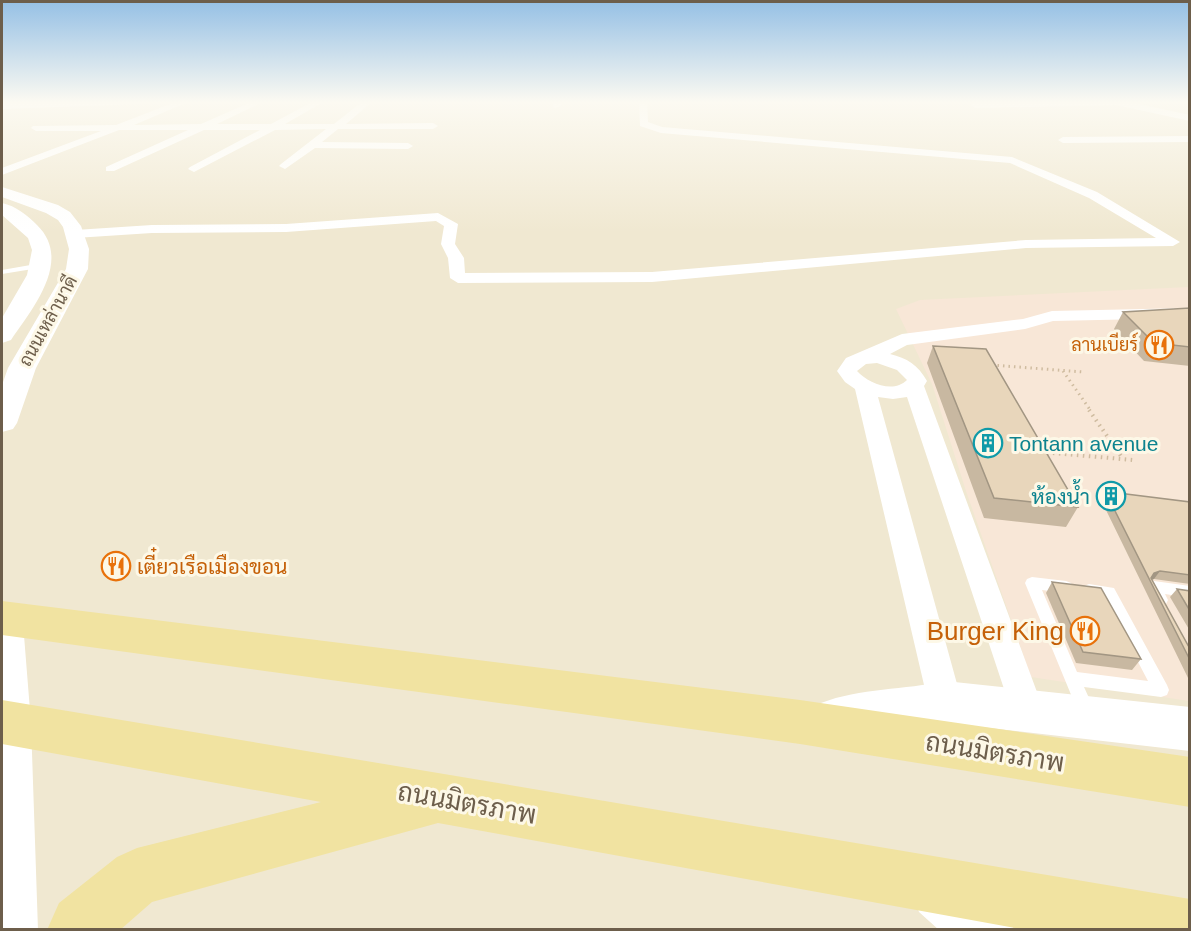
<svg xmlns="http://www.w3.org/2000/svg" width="1191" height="931" font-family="Helvetica,Sarabun,sans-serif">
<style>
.residential{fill:#f0e8d1}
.commercial{fill:#f8e7d7}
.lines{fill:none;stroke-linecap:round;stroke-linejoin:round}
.path-far1{stroke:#cfbca0;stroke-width:3;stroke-dasharray:1.5 4;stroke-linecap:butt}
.path{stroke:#cfbca0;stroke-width:4;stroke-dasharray:1.5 4.5;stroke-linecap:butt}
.service{fill:#fff;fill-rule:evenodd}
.minor{fill:#fff;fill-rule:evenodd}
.secondary{fill:#fff;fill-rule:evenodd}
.primary{fill:#f1e3a1;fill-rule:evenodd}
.wall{fill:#c8b8a1}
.shaded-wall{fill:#a29683}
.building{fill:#e8d6bb;stroke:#a29683;stroke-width:1.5}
.labels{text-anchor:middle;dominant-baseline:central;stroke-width:6;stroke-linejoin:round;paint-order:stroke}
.far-street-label{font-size:18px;fill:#6d5e4b;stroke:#fdf8e7}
.far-food-label{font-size:18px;fill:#c56008;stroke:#fdf8e7;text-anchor:end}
.culture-label{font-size:21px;fill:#0d838f;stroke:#fdf8e7;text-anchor:start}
.food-label{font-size:21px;fill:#c56008;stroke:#fdf8e7;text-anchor:start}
.near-food-label{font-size:26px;fill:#c56008;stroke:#fdf8e7;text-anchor:end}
.near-street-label{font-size:26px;fill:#6d5e4b;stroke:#fdf8e7}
</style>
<rect width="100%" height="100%" fill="#f9f5e2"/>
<path class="residential" d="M2 101H1189V929L2 930Z"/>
<path class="commercial" d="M1189 287V701L1031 677 966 491 932 384 896 309 920 300Z"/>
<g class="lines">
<path class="path-far1" d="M992 365 1083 372
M1063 371 1091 411"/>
<path class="path" d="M1089 410 1123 459
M1041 452 1133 460"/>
<path class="service" d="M42 263H45V267L2 274V270Z
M1032 577 1066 581 1071 583 1073 587 1071 591 1066 593 1042 590 1077 672 1148 681 1104 597 1084 594 1082 590 1084 586 1089 584 1114 588 1167 685 1169 690 1167 695 1161 697 1084 687 1094 709 1091 714 1085 717 1079 714 1025 583 1027 579Z
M1154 581 1190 586V598L1165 594 1168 600 1166 604 1161 606 1156 604 1147 587 1149 583Z"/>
<path class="minor" d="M70 101H145L141 104 2 109V104Z
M178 101 188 102 134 125 201 124 253 101H265L217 124H271L314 101H325L285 124H334L363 101H373L346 124 433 123 438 126 433 129H338L322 142 408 143 413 146 408 149 315 148 285 169 279 166 281 164 326 129 275 130 194 172 188 169 190 167 260 130H204L114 171H106V167L188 130H119L2 175V168L101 131H36L31 128 33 126 116 125Z
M552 101H560L561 106 554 108Z
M639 101H647L648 122 662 127 1012 157 1097 192 1180 242 1173 246 1026 248 652 282 458 283 450 278 448 258 441 244 444 226 436 221 286 232 152 233 75 238 68 234 75 230 152 225 286 224 438 213 458 224 455 244 464 258 465 273 652 272 1026 240 1156 238 1089 198 1010 163 661 133 640 126Z
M1125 101 1190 115V121L1116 105 975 108 971 105 975 102Z
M1190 136V142L1063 143 1058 140 1063 137Z
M1190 308V318L1053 321 1025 329 907 345 890 354C907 358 918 365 927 381L924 386 1044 711 1039 722 1027 727 1015 722 907 397 893 399 878 397 962 702 957 713 945 717 933 713 928 702 855 389 845 382 837 371 846 358 902 334 1023 319 1052 311ZM877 363 897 370 907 380C893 394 868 383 857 371L866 364Z"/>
<path class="secondary" d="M2 187 58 205 70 212 81 226 89 249 88 269 36 368 17 423 13 429 2 432V385L8 368 66 269 69 249 63 227 58 220 46 213 2 197Z
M2 203C16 206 27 215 37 225 73 260 33 308 11 340L2 343V318L27 275 32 250 28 238 2 215Z
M2 606 17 611 23 623 31 723 38 930H2Z
M945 681 1190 707V751L945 723 914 730 838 740 821 733 814 718 821 703C860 688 905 690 945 681Z
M940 862 961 870 1005 909 1014 930H939L919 912 911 891 919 870Z"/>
<path class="primary" d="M2 601 800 700 1190 757V807L800 744 2 635Z
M2 700 1190 899V930H1026L438 823 152 902 120 930H47L59 903 117 857 137 848 321 802 2 744Z"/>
</g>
<path class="wall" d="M1190 308V366L1144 361 1114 329 1123 312Z
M933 346 1078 507 1066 527 984 518 927 363Z
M1110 492 1190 502V584L1154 579 1152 580 1190 649V682L1106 510 1109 506 1106 500Z
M1052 582 1141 659 1132 670 1076 663 1046 593Z
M1177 589 1190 591V631L1170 597Z"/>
<path class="shaded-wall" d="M1160 571 1154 579 1150 580 1154 573Z"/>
<path class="building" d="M1190 308V347L1154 343 1123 312Z
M933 346 986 349 1078 507 994 498Z
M1110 492 1190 502V575L1160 571 1154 573 1151 578 1190 649V660L1111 503H1116Z
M1052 582 1101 588 1141 659 1083 652Z
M1177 589 1190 591V611Z"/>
<linearGradient id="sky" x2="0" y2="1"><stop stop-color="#95c0e5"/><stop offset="0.44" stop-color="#fcfaf2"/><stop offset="1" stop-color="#fcfaf2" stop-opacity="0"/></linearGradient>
<rect width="1191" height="232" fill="url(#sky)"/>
<defs>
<g id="restaurant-ring" transform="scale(1.5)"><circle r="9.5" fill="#fdf8e7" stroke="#e8710a" stroke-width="1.5"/><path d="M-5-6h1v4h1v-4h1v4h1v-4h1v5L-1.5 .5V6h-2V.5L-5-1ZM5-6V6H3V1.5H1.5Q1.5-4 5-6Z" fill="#e8710a"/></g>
<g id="building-ring" transform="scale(1.5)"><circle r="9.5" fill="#fdf8e7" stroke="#0f9aa8" stroke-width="1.5"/><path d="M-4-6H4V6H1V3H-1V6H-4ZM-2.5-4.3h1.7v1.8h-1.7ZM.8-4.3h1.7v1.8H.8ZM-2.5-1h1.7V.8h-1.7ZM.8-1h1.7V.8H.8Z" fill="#0f9aa8"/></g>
</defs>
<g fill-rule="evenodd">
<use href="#restaurant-ring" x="1159" y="345"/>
<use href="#building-ring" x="988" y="443"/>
<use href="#building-ring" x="1111" y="496"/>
<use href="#restaurant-ring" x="116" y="566"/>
<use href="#restaurant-ring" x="1085" y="631"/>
</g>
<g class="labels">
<g class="far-street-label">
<text transform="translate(48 321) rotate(-61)">ถนนเหล่านาดี</text>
</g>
<g class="far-food-label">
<text x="1138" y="345">ลานเบียร์</text>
</g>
<g class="culture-label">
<text x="1009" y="443">Tontann avenue</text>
<text x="1090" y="496" text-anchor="end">ห้องน้ำ</text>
</g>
<g class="food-label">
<text x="137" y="566">เตี๋ยวเรือเมืองขอน</text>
</g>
<g class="near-food-label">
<text x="1064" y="631">Burger King</text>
</g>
<g class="near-street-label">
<text transform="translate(995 752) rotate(9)">ถนนมิตรภาพ</text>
<text transform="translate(467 803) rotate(10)">ถนนมิตรภาพ</text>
</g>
</g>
<rect width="1191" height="931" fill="none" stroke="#6d5e4b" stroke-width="6"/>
</svg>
